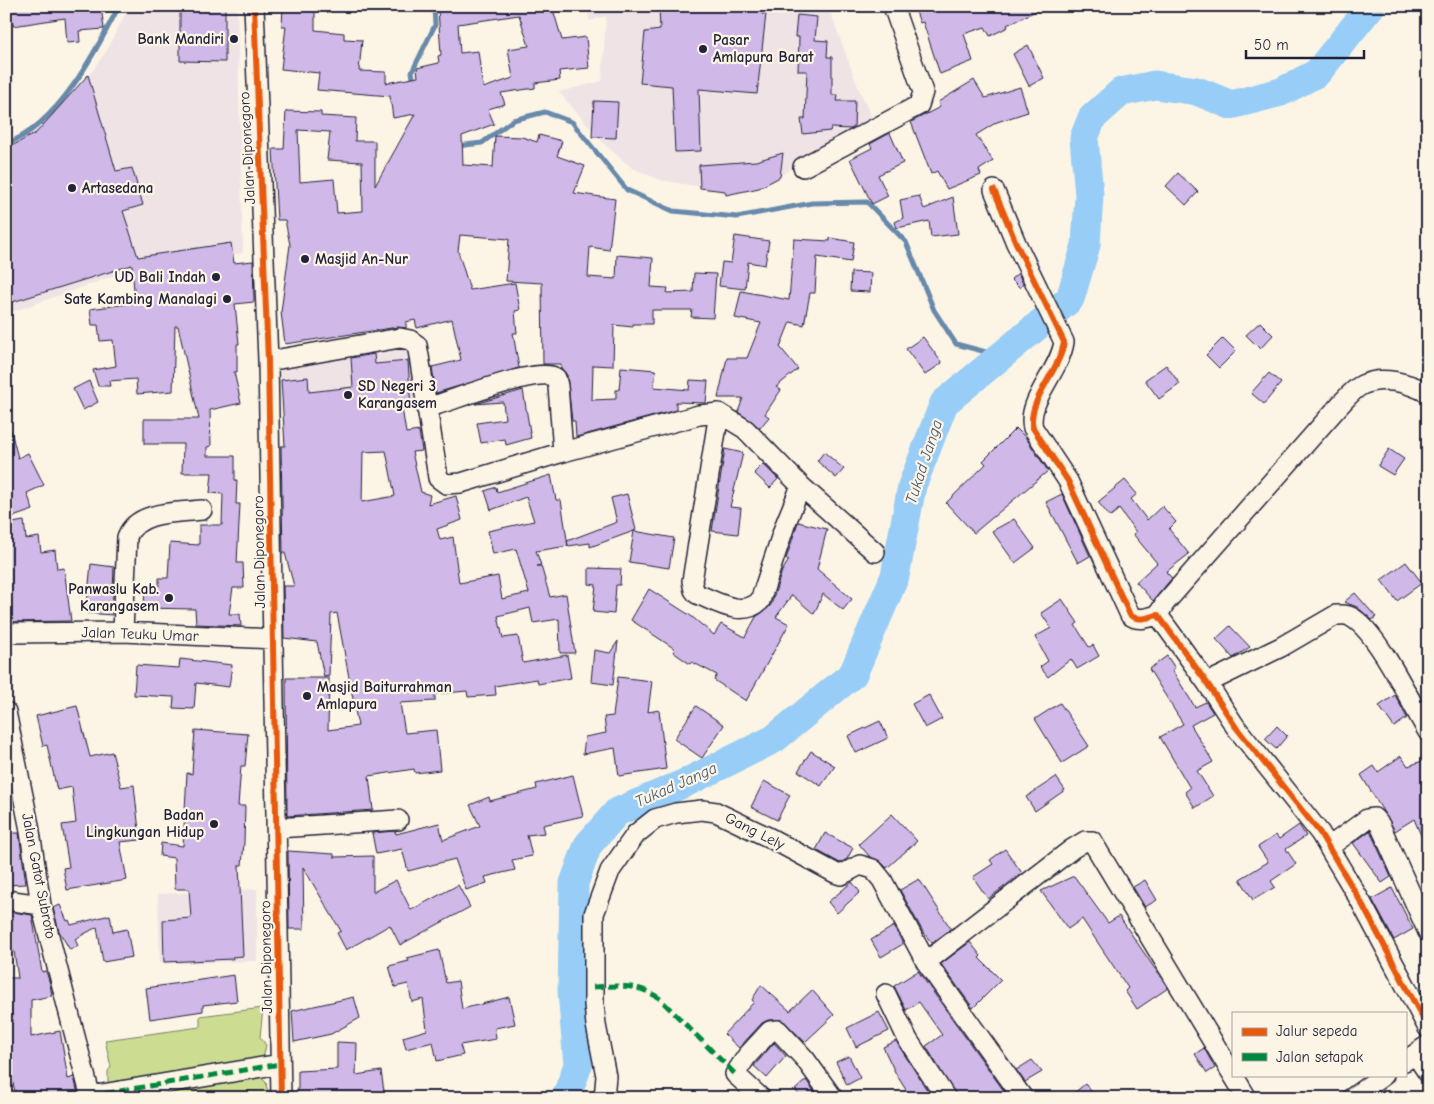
<svg xmlns="http://www.w3.org/2000/svg" width="1434" height="1104" font-family="'Comic Neue',sans-serif">
<style>
.built{fill:#efe3e6}
.green{fill:#ccdd92;stroke:#778066}
.lines{fill:none;stroke-linecap:round;stroke-linejoin:round}
.stream{stroke:#6889ab;stroke-width:5}
.river{stroke:#97cdf6;stroke-width:29}
.building{fill:#d0b8e8;stroke:#22223b;fill-rule:evenodd}
.minor-casing{stroke:#22223b;stroke-width:22}
.minor{stroke:#fcf5e5;stroke-width:19}
.quiet{stroke:#00873e;stroke-width:5;stroke-dasharray:10 5;stroke-linecap:butt}
.cycleway-casing{stroke:#fcf5e5;stroke-width:9}
.cycleway{stroke:#e8590c;stroke-width:6}
.poi-dot{fill:#22223b;stroke:#fcf5e5;stroke-width:2}
.labels{text-anchor:middle;dominant-baseline:central;stroke-width:4.5;stroke-linejoin:round;paint-order:stroke}
.poi-label{font-size:15px;font-weight:bold;fill:#22223b;stroke:#fcf5e5;text-anchor:end}
.street-label{font-size:15px;fill:#22223b;stroke:#fcf5e5}
.water-label{font-size:16px;font-style:italic;fill:#455573;stroke:#fcf5e5}
</style>
<rect width="100%" height="100%" fill="#fcf5e5"/>
<filter id="ink" filterUnits="userSpaceOnUse"><feTurbulence type="fractalNoise" baseFrequency=".02" numOctaves="2"/><feDisplacementMap in="SourceGraphic" scale="10" xChannelSelector="R" yChannelSelector="G"/><feConvolveMatrix kernelMatrix="1 2 1 2 8 2 1 2 1" color-interpolation-filters="sRGB"/></filter>
<g filter="url(#ink)">
<path class="built" d="M129 6H237L243 253 133 269 6 314V154L63 105 90 74 107 50Z
M585 6H828L858 87 873 121 759 188 726 195 724 191 660 180 632 168 605 145 559 92 602 81 606 16 590 21Z
M405 346 412 361 415 410 284 426 280 364Z
M257 889V961L160 964 158 894Z"/>
<path class="green" d="M263 1008 260 1037 266 1045 261 1068 263 1080 266 1082 267 1089 278 1095V1098H116L108 1082V1071L111 1067 105 1040 200 1027V1016Z"/>
<g class="lines">
<path class="stream" d="M414 83 412 72 435 25 434 6
M6 144C58 125 95 53 119 6
M457 146 482 143 513 120 545 112 572 122 627 190 673 211 737 217 812 203 867 202 906 242 934 310 956 344 1001 356"/>
<path class="river" d="M566 1098 578 1065 572 991 574 883 588 845 617 812 685 783 774 739 853 674 895 576 912 486 944 403 1070 299 1086 245 1089 195 1084 138 1092 118 1121 92 1155 85 1197 91 1231 105 1281 92 1317 73 1371 6"/>
</g>
<path class="building" d="M10 6H101L104 29 79 31 80 42 67 43 65 18 13 26Z
M180 6H225V62L180 61Z
M283 6H315V30L344 33V39L362 40 359 71 386 72V83L418 77 417 68 439 63 438 56 441 55 438 8 457 6V10L485 6H527V11L552 6 562 40 586 37 589 68 559 71 560 80 535 83V88L501 93 505 104 488 109 494 124 462 136 463 165 493 167 495 136 522 137 537 142 539 135 562 141 557 156 585 166 574 193 615 199 609 250 590 247 588 277 616 279 617 255 653 258 651 287 668 288 667 293 693 292 694 273 716 274 713 318 691 317 692 310H652V324H633V327L614 325 613 366 593 365 592 400 616 399V390H619L621 367 656 370 654 387 689 390 690 380 708 381 706 403 676 402V410L576 437 575 421H572L567 375 561 368V364H543L542 283 506 281 509 239 460 235 458 251 470 290 515 283 520 310 515 311 517 333H513L519 368 436 393 432 367 461 360 452 319 417 328 415 320 406 322V328L398 327 285 344 281 312 290 245 285 220H277L273 149H284L286 111 321 112V116L356 118 355 141H375V186L415 114 393 118 390 96 317 90 319 73 281 69 286 26H282ZM519 15 529 46 508 49 513 78 483 88 478 51 460 53 458 24ZM298 130 330 132 327 160 362 162 363 211 337 213 334 179 300 182Z
M659 6H763L762 14H766L757 94 699 89 701 151 675 152 672 86 640 83 645 32 660 30Z
M914 6H1046L1007 25 1008 27 990 36 985 27 964 34 973 61 940 74 923 22 920 23Z
M797 15 817 17 815 40 828 41 827 57H832V95H838L837 101H855L854 127 851 129 831 128 830 131 803 134 801 119H805L807 71H798L799 37H795Z
M1028 45 1044 78 1029 86 1013 54Z
M88 75 116 171 132 168 143 205 123 211 138 257 231 243 234 263 253 261 254 302 235 304 239 344H237V372H234L241 403 210 410 211 446 207 447V456H235V480H237L236 504H240L237 563H243L244 588H233L229 614H240L241 626 196 624 195 609 144 608 145 586H159V578H168L170 543 199 545V525H222L223 494 210 493 212 473H182L183 444H144V419H199L178 326H175L173 391 137 394 136 379 109 381 110 386H98L93 370 116 366 113 340 100 341 98 325H92L90 309 135 303 132 265 6 304V149L36 133Z
M974 80 985 98 1020 87 1028 112 997 122 976 135 993 161 979 170 981 175 947 189 937 171 931 174 911 122 940 107 938 102Z
M594 101 618 102 616 138 592 137Z
M890 133 903 163 878 175 888 196 872 204 850 159 872 148 870 144Z
M783 153 780 177 759 188 726 195 725 191 700 188 699 165 756 161Z
M1178 173 1198 192 1186 205 1166 186Z
M919 196 924 209 953 197 958 234 931 237 929 221 897 228 895 222 903 218 900 200Z
M735 236 769 241 765 265 748 262 745 289 719 286 722 262 731 263Z
M830 238 854 242 851 262 817 257 815 293H810L804 325 790 322 780 347 798 369 776 387 781 390 765 414 769 417 760 428 738 412 743 398H718L727 358H747L761 323 735 318 741 291 789 300 794 239 830 241Z
M851 272 871 273 870 292 850 291Z
M1018 273 1023 284 1020 288 1011 279Z
M1260 322 1273 335 1260 349 1246 335Z
M923 337 942 363 925 375 906 349Z
M1223 338 1236 351 1219 368 1206 355Z
M374 354 375 364 408 361 411 408H402L406 433 419 431 422 451 412 452 421 492 430 495 428 504 456 496 462 520 437 529 440 540 453 537 459 583 498 576 502 599 529 593 516 549 493 554 488 531 534 521 526 497 491 510 485 491 496 487 497 492 551 475 556 500H561L568 546 536 551 541 565 537 566H541L550 597 566 594 575 653H560L559 619 533 623 530 608 498 616 503 638 518 636 523 663 567 655 571 678 538 684 537 679 495 686 496 695 468 697 467 691 435 694V701L400 703 405 733 436 730 440 770 415 773 414 769 369 776 373 810 287 816 286 678H329L328 730 358 726 337 613 331 614 329 676 324 677 317 642 284 638 283 586H294L285 553 283 554 281 446H285L281 380 308 377 309 392 353 387 351 358ZM386 451 395 496 362 502 363 452Z
M1166 365 1180 384 1159 399 1145 380Z
M1269 373 1281 383 1264 404 1251 393Z
M89 381 98 402 83 410 73 389Z
M523 390 531 438 506 445 505 439 481 443 477 423 505 419 503 402 475 404Z
M1016 428 1026 438 1048 471 974 533 946 503 986 464 983 461Z
M11 431 18 458 28 453 44 485 27 493 33 510 13 517 6 495V432Z
M725 449 743 453 730 507 741 508 738 534 712 531Z
M1389 449 1404 459 1393 475 1378 466Z
M824 452 844 469 836 478 817 461Z
M763 464 778 479 770 488 754 473Z
M1125 480 1137 494 1131 499 1147 520 1162 506 1176 522 1169 529 1189 554 1166 572 1172 578 1153 601 1136 582 1157 563 1133 534 1136 532 1119 509 1110 517 1098 502Z
M627 494 636 530 634 531 674 538 669 568 629 562 634 531 590 547V543L568 546 567 541 617 522 611 498Z
M1062 494 1090 556 1078 563 1046 502Z
M1014 519 1035 548 1015 563 992 531Z
M24 521 26 539 39 537 41 552 55 550 57 569 64 568 71 621 6 622V524Z
M798 522 827 529 817 569 852 599 843 610 823 594 814 614 792 595 776 617 789 624 746 701 714 680 717 675 692 662 690 664 673 652 675 649 631 620 649 589 691 616 714 635 721 624 745 637 756 617 771 605 782 571 789 560 786 559Z
M1406 562 1422 583 1397 601 1381 580Z
M91 564 114 567 112 615 86 613Z
M589 568 621 569 620 585H616L614 614 593 612 596 585 589 584Z
M1355 593 1376 617 1372 620 1357 607 1344 602Z
M1062 599 1078 623 1075 625 1089 647 1093 645 1099 656 1077 669 1071 659 1048 677 1040 667 1048 661 1035 637 1051 628 1041 613Z
M1230 626 1250 647 1233 658 1216 639Z
M618 641 613 685 591 682 594 650 610 653Z
M1167 656 1175 668 1172 670 1195 707 1206 702 1213 713 1191 725 1213 762 1197 771 1213 796 1195 808 1185 792 1190 788 1160 737 1183 724 1149 669Z
M180 659 232 665 229 687 196 683 194 709 173 708 174 697 134 695 136 665 179 668Z
M618 677 652 681 648 712 659 710 666 769 619 776 615 748 583 754 585 737 606 733 604 717 613 716Z
M929 695 942 719 925 728 912 704Z
M1395 695 1407 718 1394 727 1379 706Z
M1060 703 1089 746 1062 763 1035 719Z
M77 706 90 757 112 752 121 787 134 785 140 840 120 842 127 880 67 890 63 868 69 867 62 825 76 823 72 787 57 790 47 745 43 746 36 716Z
M696 706 724 725 702 758 674 739Z
M880 721 888 738 856 753 848 736Z
M1277 726 1287 736 1276 749 1265 739Z
M195 730 248 734 245 766H241L238 806H245L244 843 242 865H239L243 956 232 957 233 959 164 962 163 920 191 918 189 889H175L174 858 160 856 161 843 183 846 187 773 192 774Z
M811 751 835 766 821 786 798 771Z
M1401 756 1408 766 1428 759V852L1414 819 1395 831 1361 775 1374 766 1378 772Z
M573 775 583 816 543 825 545 833 527 835 532 856 512 860 515 870 485 877 487 883 466 890 455 859 408 871 402 849 376 854 372 833 395 831 396 834 439 823 443 840 480 826 470 805 489 797 490 801 537 789 536 784Z
M1056 777 1065 790 1035 811 1026 797Z
M764 781 790 795 777 820 751 807Z
M892 814 917 841 887 868 881 862 869 856 859 844Z
M1299 825 1306 836 1286 849 1296 864 1271 881 1275 887 1253 900 1240 879 1268 862 1258 847 1276 835 1279 839Z
M1370 831 1391 877 1382 883 1353 843Z
M6 833H19L26 884 6 885Z
M825 833 853 848 847 859 840 863 816 850Z
M1005 849 1022 873 988 899 973 877 993 864 990 860Z
M288 851 334 854V857L373 856V892L396 880 411 910 458 885 470 907 400 945 390 925 346 950 337 933 341 931 303 867 304 929H289Z
M1074 876 1108 923 1119 916 1168 988 1137 1009 1125 991 1128 988 1082 919 1068 929 1041 891Z
M919 879 951 929 932 943 923 932 900 890Z
M1145 880 1157 900 1145 907 1133 887Z
M852 882 860 892 837 913 828 902Z
M1392 888 1413 929 1394 940 1372 899Z
M60 905 67 921 69 920 71 925 110 915 113 932 127 929 132 957 103 962 97 927 75 939 78 946 70 950 59 931 53 908Z
M6 911 32 915 42 972 46 971 50 984 52 996 31 1000V1037L60 1031 68 1079 74 1077 78 1094 62 1098H17L12 1080H6V978H18L14 951H6Z
M894 926 903 944 881 957 871 940Z
M970 942 981 956 979 958 1001 980 973 1008 941 964Z
M439 950 446 983 458 981 462 1009 509 997 515 1024 495 1028 496 1039 460 1045 463 1055 437 1061 433 1042 406 1049 403 1037 427 1030 423 999 412 1002 408 984 395 987 389 966 409 961 407 958Z
M918 971 1009 1098H957L926 1046 942 1035 919 1002 906 1010 894 986Z
M234 975 237 1001 203 1005V1011L150 1019 146 988Z
M761 985 790 1011 812 990 834 1015 805 1042 782 1020H768L762 1023 739 1048 724 1034 754 1002 752 1000Z
M354 997 360 1018 331 1034 294 1042 292 1011Z
M879 1012 889 1031 856 1047 847 1028Z
M896 1041 899 1046 932 1098H911L896 1074 883 1047Z
M337 1042 357 1043 356 1075 381 1071 385 1098H298V1071L337 1069Z
M774 1043 786 1056 767 1078 754 1066Z
M1204 1048 1215 1068 1207 1073 1195 1054Z
M849 1056 860 1078 847 1085 836 1062Z
M1032 1060 1042 1072 1025 1082 1016 1070Z
M806 1080 816 1094 811 1098H802L795 1090Z
M1085 1084 1097 1098H1068Z"/>
<g class="lines">
<g class="minor-casing">
<path id="minor" d="M254 6 268 361 281 1098
M803 167 919 105 923 92 893 6
M994 190 1016 243 1064 342C1060 371 1026 401 1033 428L1068 481 1130 615C1139 622 1148 617 1158 615L1207 683 1235 726 1320 833 1361 902 1428 1028
M268 361 400 338 410 340 417 345 419 356 437 471 438 478 446 484 461 483 563 452 699 415 719 413 745 429 801 486 875 552
M426 408C450 402 539 365 556 378L558 386 563 452
M719 413 692 581 694 590 697 594C717 602 742 618 760 601L785 525 801 486
M1158 615 1165 603 1338 407C1345 400 1352 390 1362 385 1382 375 1409 383 1428 393
M123 632 127 537C137 510 178 513 202 510
M6 633 123 632 273 639
M1207 683 1281 647 1336 615C1341 615 1347 614 1351 617 1377 630 1412 705 1428 732
M6 712 29 825 41 905 91 1098
M277 828 398 820
M1329 847 1367 819 1374 818 1380 825 1428 932
M6 900 41 905
M926 962 1072 849 1085 841H1092L1233 1075
M886 994 908 1040 946 1098
M1415 1054 1428 1073
M1405 1061 1428 1045
M1233 1075 1247 1098
M90 1096 280 1064
M604 1098 606 1076 596 1025 594 1004V914L610 871 636 834 655 819 676 813 702 810 716 812 770 838 835 873 841 875 860 865 873 869 882 880 926 962 1023 1098
M761 1098 735 1074 747 1056 770 1031 778 1030 805 1059 833 1098
M1352 1098 1384 1075"/>
</g>
<use href="#minor" class="minor"/>
<path class="quiet" d="M593 987C620 986 636 983 659 998L735 1074
M90 1096 280 1064"/>
<g class="cycleway-casing">
<path id="cycleway" d="M254 6 268 361 281 1098
M994 190 1016 243 1064 342C1060 371 1026 401 1033 428L1068 481 1130 615C1139 622 1148 617 1158 615L1207 683 1235 726 1320 833 1361 902 1428 1028"/>
</g>
<use href="#cycleway" class="cycleway"/>
</g>
</g>
<g class="poi-dot">
<circle cx="234" cy="39" r="5"/>
<circle cx="703" cy="49" r="5"/>
<circle cx="72" cy="188" r="5"/>
<circle cx="305" cy="259" r="5"/>
<circle cx="216" cy="277" r="5"/>
<circle cx="227" cy="299" r="5"/>
<circle cx="348" cy="395" r="5"/>
<circle cx="169" cy="598" r="5"/>
<circle cx="307" cy="696" r="5"/>
<circle cx="214" cy="824" r="5"/>
</g>
<g class="labels">
<g class="poi-label">
<text x="224" y="39">Bank Mandiri</text>
<text x="713" y="40" text-anchor="start">Pasar<tspan x="713" dy="17">Amlapura Barat</tspan></text>
<text x="82" y="188" text-anchor="start">Artasedana</text>
<text x="315" y="259" text-anchor="start">Masjid An-Nur</text>
<text x="206" y="277">UD Bali Indah</text>
<text x="217" y="299">Sate Kambing Manalagi</text>
<text x="358" y="386" text-anchor="start">SD Negeri 3<tspan x="358" dy="17">Karangasem</tspan></text>
<text x="159" y="589">Panwaslu Kab.<tspan x="159" dy="17">Karangasem</tspan></text>
<text x="317" y="687" text-anchor="start">Masjid Baiturrahman<tspan x="317" dy="17">Amlapura</tspan></text>
<text x="204" y="815">Badan<tspan x="204" dy="17">Lingkungan Hidup</tspan></text>
</g>
<g class="street-label">
<text transform="translate(247 148) rotate(-93)">Jalan Diponegoro</text>
<text transform="translate(259 552) rotate(-91)">Jalan Diponegoro</text>
<text transform="translate(140 634) rotate(2)">Jalan Teuku Umar</text>
<text transform="translate(755 831) rotate(27)">Gang Lely</text>
<text transform="translate(39 876) rotate(79)">Jalan Gatot Subroto</text>
<text transform="translate(266 957) rotate(-91)">Jalan Diponegoro</text>
</g>
<g class="water-label">
<text transform="translate(924 462) rotate(-72)">Tukad Janga</text>
<text transform="translate(676 785) rotate(-24)">Tukad Janga</text>
</g>
</g>
<rect width="1434" height="1104" fill="none" stroke="#fcf5e5" stroke-width="25"/>
<rect x="12" y="12" width="1409" height="1079" fill="none" stroke="#22223b" stroke-width="2" filter="url(#ink)"/>
<rect x="1232" y="1012" width="175" height="65" fill="#fcf5e5" stroke="#a5a1a1"/>
<rect x="1242" y="1028" width="25" height="8" fill="#e8590c" stroke="#a5a1a1"/>
<text x="1276" y="1036" font-size="15" fill="#22223b">Jalur sepeda</text>
<rect x="1242" y="1053" width="25" height="8" fill="#00873e" stroke="#a5a1a1"/>
<text x="1276" y="1062" font-size="15" fill="#22223b">Jalan setapak</text>
<path d="M1246 50v8h118v-8" fill="none" stroke="#22223b" stroke-width="2.5"/>
<text x="1254" y="50" font-size="15" fill="#22223b" stroke="#fcf5e5" stroke-width="4" paint-order="stroke">50 m</text>
</svg>
